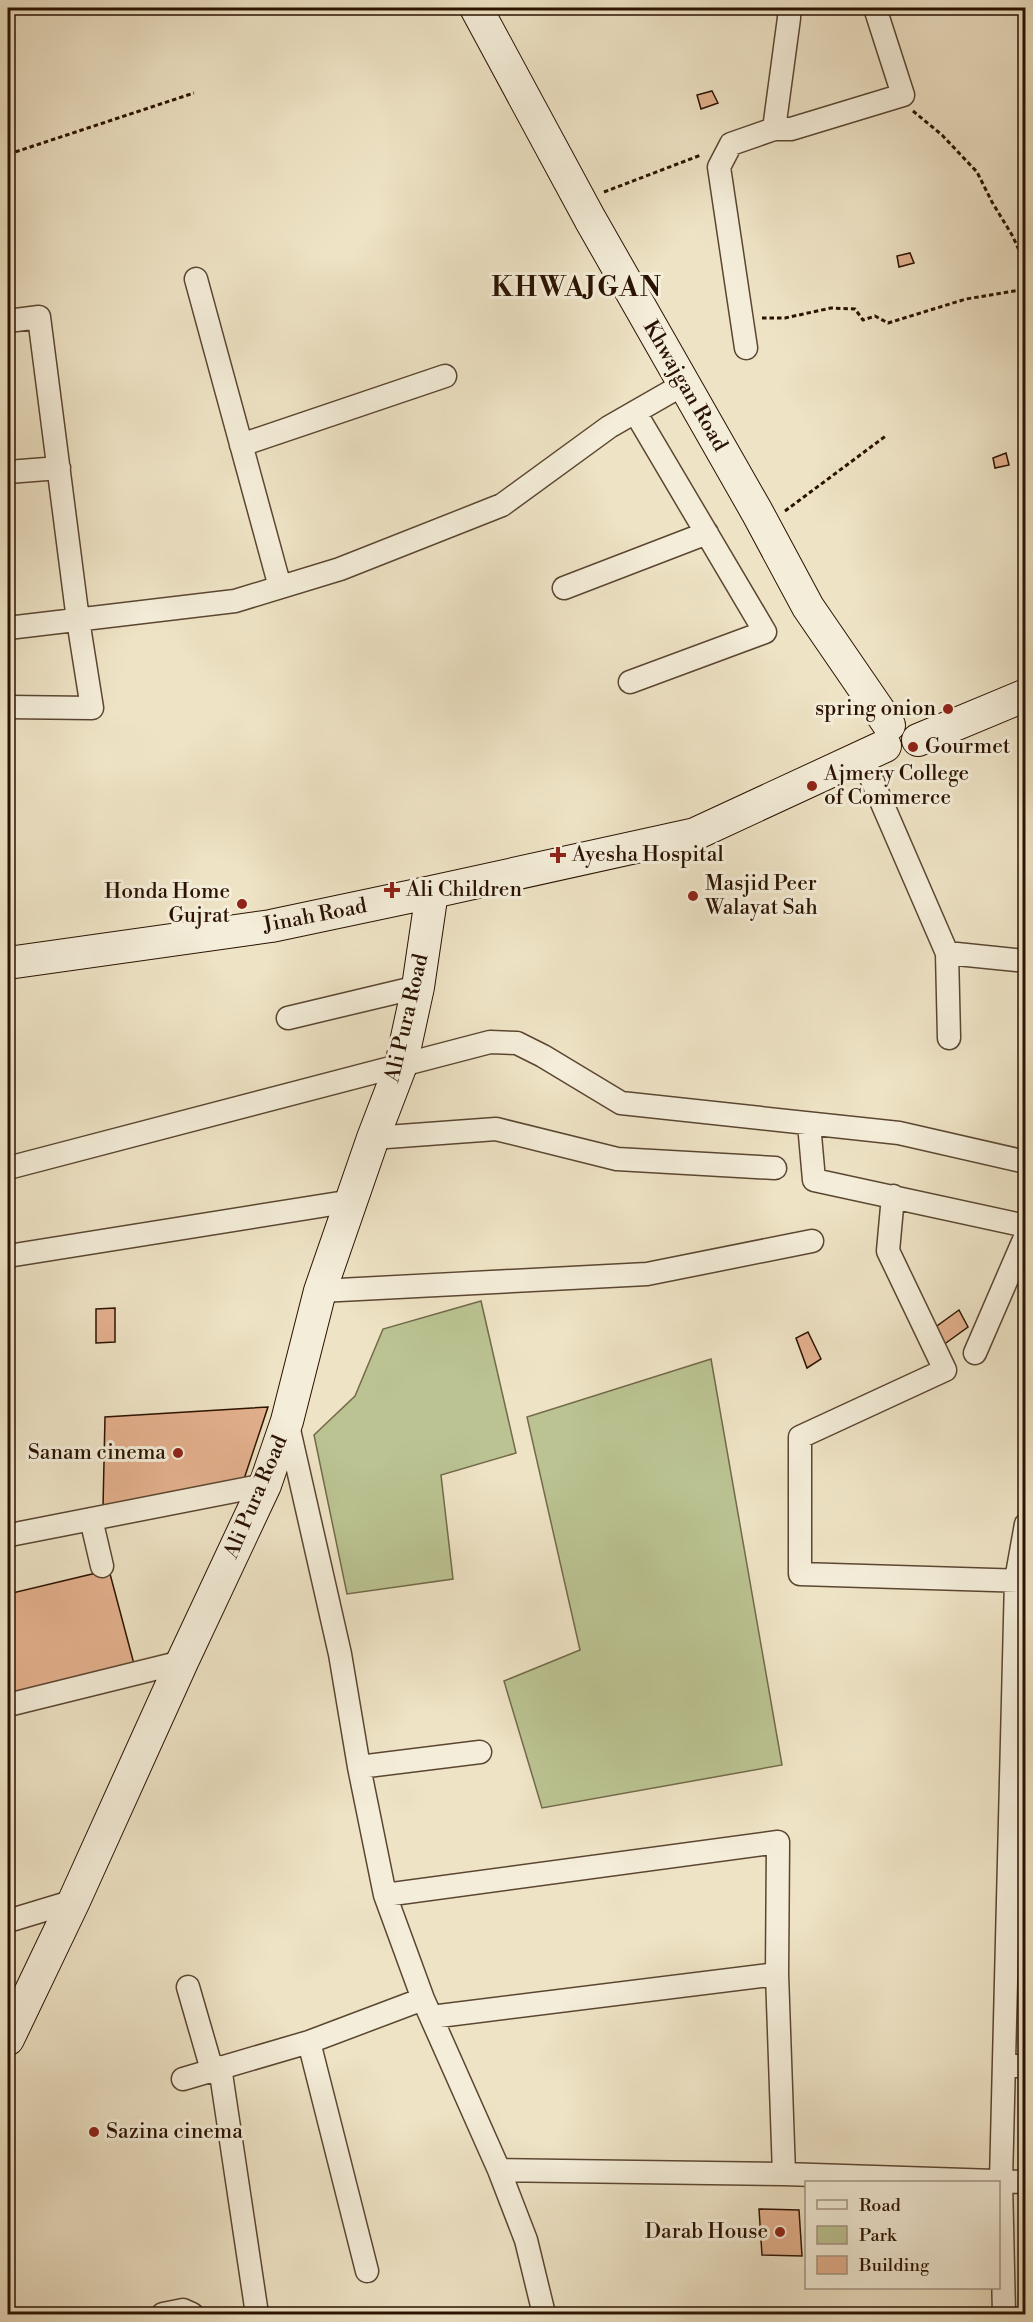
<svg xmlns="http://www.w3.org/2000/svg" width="1033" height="2322" font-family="'Libre Bodoni',serif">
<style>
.green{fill:#bbc392;stroke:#726a49;stroke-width:1.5}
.building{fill:#e4b18e;stroke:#2a1200;stroke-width:1.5}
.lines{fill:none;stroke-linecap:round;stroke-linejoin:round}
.street-casing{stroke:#5b4631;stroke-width:25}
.secondary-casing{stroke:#2a1200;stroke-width:34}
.path{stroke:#2a1200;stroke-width:3;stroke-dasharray:4.5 3;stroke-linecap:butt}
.street{stroke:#f4edd9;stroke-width:22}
.secondary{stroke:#f4edd9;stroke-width:32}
.poi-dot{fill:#8f2418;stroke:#f4edd9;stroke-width:2}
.labels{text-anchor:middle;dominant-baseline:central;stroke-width:6;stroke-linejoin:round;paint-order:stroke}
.street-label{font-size:21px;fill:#2a1200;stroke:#f4edd9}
.poi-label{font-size:21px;fill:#2a1200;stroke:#f4edd9;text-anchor:start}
.district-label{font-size:27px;font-weight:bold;letter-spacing:1.5px;fill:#2a1200;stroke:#f4edd9}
</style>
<rect width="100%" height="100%" fill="#eee3c5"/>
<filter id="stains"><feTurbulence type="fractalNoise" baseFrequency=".00333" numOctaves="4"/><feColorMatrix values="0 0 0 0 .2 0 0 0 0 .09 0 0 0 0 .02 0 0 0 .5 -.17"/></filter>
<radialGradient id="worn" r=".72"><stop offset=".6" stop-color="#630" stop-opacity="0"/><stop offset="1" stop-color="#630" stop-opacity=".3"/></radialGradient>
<path class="green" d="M481 1301 516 1453 441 1475 453 1579 347 1594 314 1435 355 1396 383 1329Z
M711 1359 782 1765 542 1808 504 1681 580 1650 527 1417Z"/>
<path class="building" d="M712 91 718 103 701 109 697 95Z
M910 253 914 263 899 267 897 256Z
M1006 453 1009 465 995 468 993 458Z
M115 1308V1342L96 1343V1309Z
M959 1310 968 1327 939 1348 930 1331Z
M808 1332 821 1359 807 1368 796 1338Z
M268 1407 241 1488 103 1507 105 1417Z
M109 1570 134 1664 8 1697V1594Z
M759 2209 799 2210 802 2256 762 2255Z"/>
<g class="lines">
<g class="street-casing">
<path id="street" d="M774 129 789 18V8
M196 279 280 587
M8 321 39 317 78 620 92 708 8 707
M746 348 719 167 731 144 774 129H791L903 95 875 8
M241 445 445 376
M8 472 59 468
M564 588 707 533
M8 628 235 601 340 569 502 505 609 427 684 384
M630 682 765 632 635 412
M862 757 947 953 949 1038
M947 953 1026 961
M288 1018 418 987
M809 1124 814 1180 1026 1226
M373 1138 496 1129 617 1159 775 1168
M8 1168 490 1042 517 1043 543 1056 621 1103 899 1133 1026 1162
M893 1196 888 1251 945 1370 800 1437V1574L1026 1581
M8 1256 352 1201
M320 1291 647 1274 812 1241
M975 1353 1026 1235
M287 1421 340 1654 359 1767 385 1895 778 1842 777 1974 784 2174
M91 1519 102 1566
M15 1534 265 1485
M8 1705 182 1662
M359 1767 480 1752
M385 1895 423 1999 499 2170 526 2240 544 2314
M8 1921 74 1901
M188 1987 212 2070
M431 2017 777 1974
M309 2042 367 2271
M1004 2066H1026
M220 2067 257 2314
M183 2079 309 2042 423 1999
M499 2170 784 2174 1026 2182
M163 2314 183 2310 192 2314
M1004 2314 1001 2181 1016 1580 1026 1524"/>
</g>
<g class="secondary-casing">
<path id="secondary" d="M476 8 590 219 757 512 808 607 889 725
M918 740 1026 695
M8 963 271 926 432 892 695 834 885 746
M8 2039 74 1901 182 1662 265 1485 287 1421 320 1291 373 1138 401 1065 418 987 432 892"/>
</g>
<path class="path" d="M8 70 10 88 12 153
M913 111 942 135 977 172 992 202 1012 235 1026 265
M8 153H12L194 93
M604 192 701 155
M762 318H785L831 308 855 309 863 320 875 316 888 323 966 299 1026 289
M785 511 887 435"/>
<use href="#street" class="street"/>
<use href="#secondary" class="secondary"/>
</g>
<g class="poi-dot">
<circle cx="948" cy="709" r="6"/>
<circle cx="913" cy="747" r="6"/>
<circle cx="812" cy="786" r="6"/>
<path d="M555 846h6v6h6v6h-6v6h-6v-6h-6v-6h6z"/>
<path d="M389 881h6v6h6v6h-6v6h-6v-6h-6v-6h6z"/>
<circle cx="693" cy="896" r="6"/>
<circle cx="242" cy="904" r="6"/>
<circle cx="178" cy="1453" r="6"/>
<circle cx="94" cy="2132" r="6"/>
<circle cx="780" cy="2232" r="6"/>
</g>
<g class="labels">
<g class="street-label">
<text transform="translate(685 386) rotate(60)">Khwajgan Road</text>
<text transform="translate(315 916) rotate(-11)">Jinah Road</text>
<text transform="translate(407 1018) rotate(-77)">Ali Pura Road</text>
<text transform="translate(256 1497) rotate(-67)">Ali Pura Road</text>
</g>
<g class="poi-label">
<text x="936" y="709" text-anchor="end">spring onion</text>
<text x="925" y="747">Gourmet</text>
<text x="824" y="774">Ajmery College<tspan x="824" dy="24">of Commerce</tspan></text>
<text x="572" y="855">Ayesha Hospital</text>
<text x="705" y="884">Masjid Peer<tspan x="705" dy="24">Walayat Sah</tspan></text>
<text x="406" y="890">Ali Children</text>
<text x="230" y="892" text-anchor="end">Honda Home<tspan x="230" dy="24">Gujrat</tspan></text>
<text x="166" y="1453" text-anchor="end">Sanam cinema</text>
<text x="106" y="2132">Sazina cinema</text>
<text x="768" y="2232" text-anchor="end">Darab House</text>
</g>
<g class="district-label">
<text x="577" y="288">KHWAJGAN</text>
</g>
</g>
<rect width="1033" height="2322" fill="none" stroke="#eee3c5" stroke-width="30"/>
<rect x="9" y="9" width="1015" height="2304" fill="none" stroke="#2a1200" stroke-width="3"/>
<rect x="15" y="15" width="1003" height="2292" fill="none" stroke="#2a1200" stroke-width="1.5"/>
<rect x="805" y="2181" width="195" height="108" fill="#f4edd9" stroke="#a39582" stroke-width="1.5"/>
<rect x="817" y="2200" width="30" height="9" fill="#f4edd9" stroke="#a39582" stroke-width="1.5"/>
<text x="859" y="2211" font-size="18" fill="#2a1200">Road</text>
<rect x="817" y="2226" width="30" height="18" fill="#bbc392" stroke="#a39582" stroke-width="1.5"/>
<text x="859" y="2241" font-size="18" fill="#2a1200">Park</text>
<rect x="817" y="2256" width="30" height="18" fill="#e4b18e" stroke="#a39582" stroke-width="1.5"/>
<text x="859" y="2271" font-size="18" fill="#2a1200">Building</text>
<rect width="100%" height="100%" filter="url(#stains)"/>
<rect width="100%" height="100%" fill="url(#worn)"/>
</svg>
